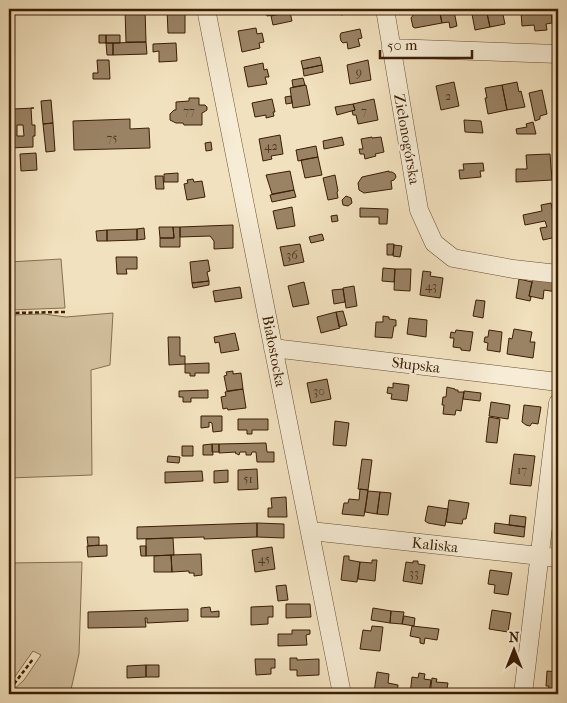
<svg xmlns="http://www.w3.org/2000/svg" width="567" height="703" font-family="'IM FELL French Canon',serif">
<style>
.green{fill:#d3c09e;stroke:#876f51}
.building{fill:#9a8365;stroke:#3b1e04;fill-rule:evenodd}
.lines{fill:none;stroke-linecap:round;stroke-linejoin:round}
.minor-casing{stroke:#694f32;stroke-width:19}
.path{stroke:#3b1e04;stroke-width:2.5;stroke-dasharray:4 2.5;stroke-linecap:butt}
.minor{stroke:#f7ecd5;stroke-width:18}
.labels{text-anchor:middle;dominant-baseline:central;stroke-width:4;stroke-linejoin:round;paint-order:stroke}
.number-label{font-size:12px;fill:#53371c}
.street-label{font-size:15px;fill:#3b1e04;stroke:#f7ecd5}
</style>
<rect width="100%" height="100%" fill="#f2e1be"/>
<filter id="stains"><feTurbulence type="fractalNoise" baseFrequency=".004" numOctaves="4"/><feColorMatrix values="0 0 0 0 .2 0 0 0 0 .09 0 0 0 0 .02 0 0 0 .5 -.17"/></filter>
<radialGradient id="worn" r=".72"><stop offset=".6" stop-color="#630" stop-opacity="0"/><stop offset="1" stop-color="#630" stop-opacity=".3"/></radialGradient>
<path class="green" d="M61 259 65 308 9 310V262Z
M113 313 110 365 91 370 92 475 9 478V315L44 314 66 317Z
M82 562 79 654 70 694H9L24 680 41 655 33 651 14 678 9 682V563Z"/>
<path class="building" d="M125 9H145L146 42H126Z
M167 9H185V33H168Z
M265 9H289L290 12 267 16Z
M339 9H356L357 11 341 15Z
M413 9H439L442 23 415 28 413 27 411 18 414 14Z
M439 9H457V10L454 11 457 26 450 28 449 22 442 23Z
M471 9H486L490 27 475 30Z
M486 9H506L502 10 505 24 490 27Z
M551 9 552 23 546 24 547 30 535 31 534 25 522 26 521 12Z
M290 12 292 21 273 25 271 16Z
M256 28 257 34 262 33 264 42 259 43 260 48 242 52 238 31Z
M360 29 362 38 358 39 360 46 348 49 347 42 343 43 341 41 340 36 341 33Z
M99 35H106V43H99Z
M106 35H120V43H106Z
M146 42 147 54 113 55V43Z
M106 43H113V55H107Z
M176 43 177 61 159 62V51L153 52V44Z
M320 57 322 65 303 69 301 61Z
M97 60H109L110 79H93V73H98Z
M368 60 371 80 350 84 347 65Z
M263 63 264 70 267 69 269 77H265L267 84 248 87 244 67Z
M322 65 323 72 304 76 303 69Z
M303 78 305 85 293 87 292 80Z
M454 82 459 106 441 110 436 86Z
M517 82 519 92 521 91 525 107 507 110 502 85Z
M306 85 310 105 293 108 290 88Z
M502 85 507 110 488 114 485 98H487L485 88Z
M542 90 547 114 540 116V119L535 121 529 93Z
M291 96 292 103 286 104 285 97Z
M189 98H199V105H205L207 107V110L204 112 202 113V125H184L183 123H176L170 120V114L174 110H176V102L189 101Z
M272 99 275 112H273L274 116 266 118V115L255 117 252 103Z
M374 99 378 120 358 124 356 115H353L352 111 355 110 353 104Z
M51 100 53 123 43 124 41 101Z
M353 104 355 110 337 115 335 107Z
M31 108 32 125H35V136H33V147L9 148H10L9 125H13L14 109H13L34 108ZM17 125H23L24 136H17Z
M130 119V129L149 128 150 148 74 150 73 121Z
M464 120 481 121 483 133 465 132Z
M533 122 536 134H517L516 129 527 127 526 124Z
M53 123 55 151 46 152 43 124Z
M280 135 283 154 271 156 272 159 263 161 259 139Z
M342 137 344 145 324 149 323 141Z
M372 137V138L381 137 384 152 375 154 376 156 365 159 364 154H360L359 149H363L361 139Z
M211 142 212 150 206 151 205 143Z
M316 146 318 157 298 161 296 150Z
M36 153 37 170 21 171 20 154Z
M550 154 552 180 516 182V169H527L526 155Z
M318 157 322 175 305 178 301 160Z
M483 163 484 171H480L481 177 460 179 459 170H464L463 164Z
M290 171 294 190 272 194 266 175Z
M389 171V172H392L395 174 396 177 394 180 391 181 392 189 364 193 359 190 358 183 362 177Z
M178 173V182H164V174Z
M335 175 338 191 337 192 338 198 328 200 323 178Z
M155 176H163L164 189H156Z
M193 179 194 182 202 181 205 197 187 200 184 184 188 183 187 180Z
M294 190 296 197 272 202 270 195Z
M346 196 351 198 352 203 348 206 343 205 342 200Z
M551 203 555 222 558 223V233H557L558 238 553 239 552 238 543 240 540 228 547 227 545 221 525 225 523 215 542 211 541 205Z
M292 207 295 226 277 229 273 211Z
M360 208 388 209 387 224H379V217H360Z
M337 215 338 221 332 222 331 216Z
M233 225V248L214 249V241L210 236 180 237V227Z
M159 227H173L174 238H160Z
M173 227H180V247H160V238H174Z
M144 228 145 239 137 240V229Z
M137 229V240L107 241V230Z
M107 230V241H97L96 231Z
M322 234 324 240 311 243 309 237Z
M300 244 304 262 284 266 280 247Z
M387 244H394L393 255H387Z
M394 245 402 246 400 257 393 256Z
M116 257H137V269H126L127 274H117Z
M208 260 210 271 207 272 209 281 192 283 190 262Z
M383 268 395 269 394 282 382 281Z
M395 269H411L410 291 394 290Z
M423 271 431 272 430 276 443 278 440 298 420 295Z
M533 278 558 283 557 292 544 290 543 299 529 296Z
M519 279 532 282 529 296 531 297 530 301 516 298Z
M209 281V285L193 288 192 283Z
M304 282 309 304 293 307 288 286Z
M354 286 357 306 346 308 343 288Z
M240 287 242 298 215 302 213 291Z
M343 289 345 302 334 304 332 290Z
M476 300 485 301 483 318 473 316Z
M343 311 347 325 339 327 336 312Z
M336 312 340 328 321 333 317 317Z
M383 316 389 317V319L396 320V326H394L392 338 375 337 376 322H383Z
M409 318 427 320 426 337 407 334Z
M514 329 532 332 530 342H535L533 358 507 354 509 338 512 339Z
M456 330 473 332 470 351 461 350V348L453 347 454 338H450L451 332 455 333Z
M489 330 502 332 500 352 487 350 488 343 484 342 485 337H488Z
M235 333 239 350 221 353 219 342 215 343 214 337Z
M168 337H180V356H185V364L169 365Z
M209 363V373H195V376H190V373H185V364Z
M233 371V374L241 373 243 389 227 391 224 376 227 375 226 372Z
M327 379 331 399 311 403 307 383Z
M393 383 409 385 407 401 391 399 392 394 387 393 388 387 393 388Z
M447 387 455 389V390H458V392H464L461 411 456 410 455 415 443 414 444 405H442L443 397H446Z
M243 389 246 408 228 410 227 408 223 409 221 397 226 396 225 392Z
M208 390V398H191V402H183V397H179V391Z
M464 391 481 393 480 401 463 399Z
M491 402 510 405 508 419 489 416Z
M524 405 541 407 538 424 532 423 530 426 526 425 522 422Z
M201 416H222V431L213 432 212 423 209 422V427L201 428Z
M489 417 500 419 497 443 486 442Z
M238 419H268V430H252V434H247V430H238Z
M335 421 349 423 346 446 333 445Z
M266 443 267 452H274V462H257L256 452H252L251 455H246V452H240L239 455 235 453 236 452 219 453V444Z
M212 444H219V452H212Z
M212 444 213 455H203V445Z
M182 446H193V456H182Z
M514 454 535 456 531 486 510 484Z
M168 456 180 457 179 463 167 462Z
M362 459 372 460 368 490 358 489Z
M257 469 258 489 238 490V470Z
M228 470V482L214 483V471Z
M202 471 203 481 165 483V472Z
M360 489 368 490 364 516 342 514 344 503H348L349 499 359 500Z
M368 491 380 492 377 514 365 512Z
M380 492 391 493 388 515 377 514Z
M286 497 287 517H268V508H272L271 498Z
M449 500 469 503 466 519H463L462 524 446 522Z
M428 506 448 509 445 526 428 523 425 521Z
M510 515 526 517 525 527 509 525Z
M257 523 284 524V538L257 537Z
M257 523V537L204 539V537L137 539V527Z
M495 523 525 527 524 537 494 533Z
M87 537H99V545L88 546Z
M173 538 174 555 146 556V539Z
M107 545V556L88 557 87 546Z
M140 546H146V556H141Z
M272 547 275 569 255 572 252 550Z
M201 554 202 575 194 576V573H189V571L172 572 171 555Z
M171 555 172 572H154V556Z
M344 556H349V560L360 562 357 582 341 580Z
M372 560H377L375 581 358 579 360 562 372 563Z
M413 561H418V564L425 565 422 584 403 581 406 562 413 563Z
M490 570 512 573 508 595 494 593 495 585 488 584Z
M286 585 288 600 278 601 276 586Z
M286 604H310L311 617 286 618Z
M273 606V617H268V624L251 625V607Z
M210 607 211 612 219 611V617H201V608Z
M373 608 391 611 390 623 371 620Z
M188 609V621L147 623V618H145L146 627 88 628V612Z
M492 610 511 613 508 632 489 629Z
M391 611 404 612 402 624 390 623Z
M404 616 415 618 414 626 402 624Z
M372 626 383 627 380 651 360 649 363 630 371 631Z
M412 626 439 629 437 640 425 638 424 644 420 643V638L410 636Z
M292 630H310V634L306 635 307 645 278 646V634H292Z
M290 658H297V660L319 659V675L297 676V670H290Z
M255 659H275V668H271V674L256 675Z
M146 665V677L127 678V666Z
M146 665H159V677H146Z
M547 671 558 672V693L548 692 549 686H546Z
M377 672 389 674 388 683 398 685 397 694 374 692Z
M419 673 425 674 424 679 431 680 429 694H410L412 677 418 678Z
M432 678 437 679 436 682 448 683 446 694H430Z
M290 691H309V694H290Z"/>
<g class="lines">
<g class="minor-casing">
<path id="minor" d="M206 9 342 694
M385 9 419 210 434 243 453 258 513 269 558 274
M391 48 558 54
M273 348 558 382
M311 531 558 558
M523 694 558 403"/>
</g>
<path class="path" d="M9 313 65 312
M9 688 14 684 33 659"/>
<use href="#minor" class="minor"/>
</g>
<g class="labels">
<g class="number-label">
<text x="359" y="72">9</text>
<text x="448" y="96">2</text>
<text x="189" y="111">77</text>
<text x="364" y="111">7</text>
<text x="112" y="138">75</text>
<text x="271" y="146">42</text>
<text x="292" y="255">36</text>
<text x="431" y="286">43</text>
<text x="319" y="391">30</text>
<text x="522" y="470">17</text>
<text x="248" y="479">51</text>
<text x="264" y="559">45</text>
<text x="414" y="573">33</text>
</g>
<g class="street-label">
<text transform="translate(407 139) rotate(80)">Zielonogórska</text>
<text transform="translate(274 351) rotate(79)">Białostocka</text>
<text transform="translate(416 365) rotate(7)">Słupska</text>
<text transform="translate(435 545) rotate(6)">Kaliska</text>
</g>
</g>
<rect width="567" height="703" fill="none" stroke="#f2e1be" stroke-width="30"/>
<rect x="10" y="10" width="547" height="683" fill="none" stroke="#3b1e04" stroke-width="2.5"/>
<rect x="15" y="15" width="537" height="673" fill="none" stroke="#3b1e04"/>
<g transform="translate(514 650)" stroke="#f7ecd5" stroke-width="4" paint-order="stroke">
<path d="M0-4L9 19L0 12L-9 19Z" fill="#3b1e04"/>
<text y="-8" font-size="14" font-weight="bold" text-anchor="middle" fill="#3b1e04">N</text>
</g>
<path d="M380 50v8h92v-8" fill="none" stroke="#3b1e04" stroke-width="2.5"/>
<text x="387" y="50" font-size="15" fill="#3b1e04" stroke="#f7ecd5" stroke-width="4" paint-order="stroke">50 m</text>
<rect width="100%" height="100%" filter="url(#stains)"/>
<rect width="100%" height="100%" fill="url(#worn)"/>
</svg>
